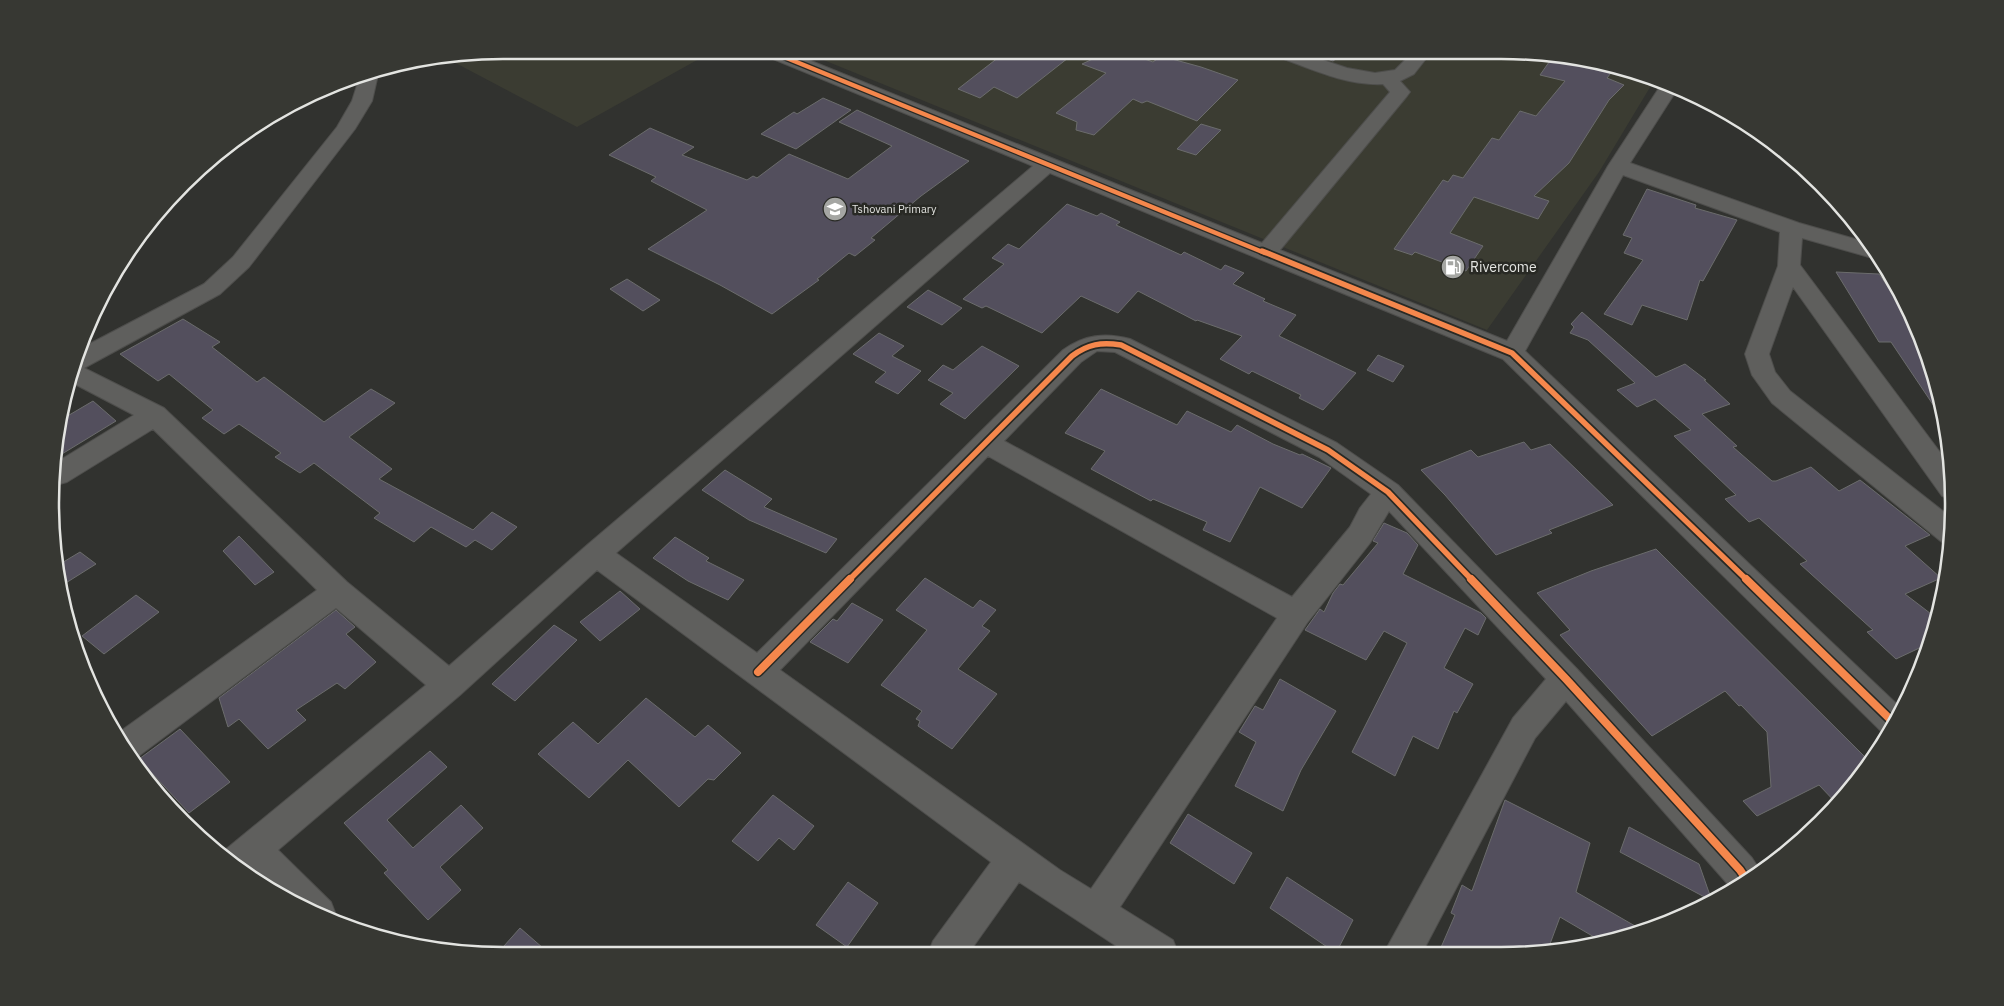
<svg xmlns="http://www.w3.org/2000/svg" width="2004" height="1006" font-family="'IBM Plex Sans',sans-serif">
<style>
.built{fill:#3b3c32}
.building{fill:#534f5d;stroke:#6b6c6c}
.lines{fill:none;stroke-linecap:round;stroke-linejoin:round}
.minor-casing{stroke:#4e4e4c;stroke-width:2}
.minor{fill:#5f5f5d;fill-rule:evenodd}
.cycleway-far2-casing{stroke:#282924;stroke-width:7}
.cycleway-far1-casing{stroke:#282924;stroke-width:9}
.cycleway-casing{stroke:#282924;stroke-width:11}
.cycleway-far2{stroke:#f5874c;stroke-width:4.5}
.cycleway-far1{stroke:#f5874c;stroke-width:5.5}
.cycleway{stroke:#f5874c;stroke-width:8}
.labels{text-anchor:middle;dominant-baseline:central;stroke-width:5;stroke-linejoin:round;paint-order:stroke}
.far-poi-label{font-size:11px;fill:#e3e4e1;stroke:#282924;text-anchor:start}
.poi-label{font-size:14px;fill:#e3e4e1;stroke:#282924;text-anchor:start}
.rim{fill:none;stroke:#e3e4e1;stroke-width:2.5}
</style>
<rect width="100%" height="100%" fill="#31322f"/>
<path class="built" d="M503 50H715L577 127 448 59Z
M799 50 1530 51 1618 65 1655 79 1599 172 1487 330Z"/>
<path class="building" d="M1008 50H1047L1077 51 1017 98 994 87 980 98 958 89Z
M1110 51H1122L1153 62 1161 56 1201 67 1238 80 1197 121 1147 101 1142 103 1133 99 1094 135 1076 130 1077 122 1056 113 1106 73 1082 64Z
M1301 51H1347L1333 61Z
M1554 55 1617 65 1607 78 1624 85 1609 100 1569 163 1534 196 1549 201 1538 219 1474 197 1450 233 1483 246 1466 271 1415 252 1412 255 1394 249 1443 180 1448 182 1453 175 1463 178 1492 138 1499 140 1520 111 1536 116 1565 81 1540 75Z
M823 98 851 110 796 149 761 134 794 112 797 114Z
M857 110 969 161 921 196 871 238 875 240 855 256 849 253 817 279 819 280 772 314 720 285 648 249 707 210 651 181 656 177 609 155 650 128 694 147 682 155 747 180 753 176 757 178 789 154 848 179 892 146 839 122Z
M1201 124 1221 130 1196 155 1177 149Z
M1647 189 1696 205 1695 208 1737 220 1703 281 1700 280 1687 320 1642 305 1632 325 1604 314 1643 260 1624 253 1632 238 1623 235Z
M1067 204 1097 216 1101 213 1120 222 1116 225 1181 255 1184 252 1221 270 1225 265 1244 273 1233 284 1265 299 1263 301 1296 315 1279 336 1356 373 1323 410 1299 398 1301 395 1252 371 1249 374 1220 359 1242 336 1197 320 1196 321 1138 291 1118 313 1081 296 1042 333 986 306 982 308 963 299 1004 264 992 258 1008 244 1019 249Z
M1836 272 1879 274 1899 303H1901L1914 321 1930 357 1944 417 1942 418 1891 342H1879Z
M627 279 660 300 643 311 610 289Z
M928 290 962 308 942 325 907 307Z
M1582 312 1656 377 1685 364 1706 380H1704L1730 404 1702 414 1737 446 1733 447 1772 481H1776L1811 467 1839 491 1860 480 1930 535 1905 546 1941 578 1905 594 1939 620 1930 643 1896 659 1867 632 1873 630 1800 564 1807 561 1759 518 1749 522 1725 499 1736 495 1674 436 1691 430 1655 399 1637 407 1617 390 1635 383 1588 340 1570 333 1574 327 1571 324Z
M183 319 220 342 212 347 257 382 264 377 324 422 371 389 395 403 349 437 392 469 379 479 473 530 492 512 517 527 492 550 475 540 466 547 431 527 414 542 374 518 380 513 314 463 300 473 275 457 281 453 239 424 224 434 202 418 213 410 169 374 158 381 120 354Z
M879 333 904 346 892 356 921 371 898 394 875 382 886 372 853 354Z
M982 346 1019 366 965 419 940 404 953 393 928 380 943 365 953 370Z
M1378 355 1404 366 1393 382 1367 370Z
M1101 389 1177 425 1187 411 1231 432 1237 425 1273 444 1300 455 1302 454 1331 468 1302 508 1260 487 1230 542 1203 530 1207 522 1153 499 1151 501 1091 469 1105 451 1065 433Z
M93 401 116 421 57 457 59 421Z
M1524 442 1531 450 1550 444 1613 505 1549 530 1552 533 1496 555 1445 495 1421 470 1471 450 1478 457Z
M725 470 772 499 764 507 837 539 826 553 749 520 702 490Z
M1384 523 1407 533 1418 545 1403 574 1481 613 1486 618 1478 635 1465 628 1444 668 1473 684 1457 713 1454 711 1438 749 1413 736 1395 776 1352 752 1407 643 1384 631 1366 660 1305 630 1320 609 1324 612 1333 593 1340 584 1343 585 1378 543 1373 541Z
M239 536 274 572 255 585 223 551Z
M675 537 709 558 706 561 744 580 728 600 688 581 653 558Z
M1656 549 1869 761 1838 805 1819 785 1757 816 1743 801 1771 787 1767 732 1741 705 1739 706 1725 691 1652 736 1560 635 1570 630 1537 593 1591 571Z
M80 552 96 564 61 586 55 567Z
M925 578 973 608 980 600 996 610 982 626 990 631 958 669 997 694 952 749 918 726 920 721 916 719 922 711 881 685 927 630 896 610Z
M620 591 640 609 600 641 580 622Z
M136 595 159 612 104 654 82 636Z
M852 603 883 620 848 663 810 642 833 619 837 621Z
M336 610 355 627 346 634 376 662 345 689 337 683 296 710 306 720 268 749 239 719 228 727 219 698Z
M554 625 577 640 515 701 492 684Z
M1280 679 1336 711 1301 770 1283 811 1235 786 1256 742 1239 732 1255 706 1263 710Z
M646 698 695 737 708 725 741 753 714 780 708 779 679 807 628 760 589 798 538 754 573 722 598 744Z
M180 729 230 782 189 813 139 759Z
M430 751 447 767 387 820 413 848 461 805 483 828 440 867 461 890 428 920 384 873 388 870 344 823Z
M773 795 814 826 794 850 779 838 758 861 732 841Z
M1505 800 1590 843 1576 892 1642 930 1601 941 1560 917 1547 952H1439L1455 915 1451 913 1462 885 1472 891Z
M1188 814 1252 853 1234 884 1170 843Z
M1629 827 1699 864 1712 901 1620 852Z
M1287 877 1353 920 1336 953 1270 908Z
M848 882 878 903 847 947 816 925Z
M520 928 551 955H496Z"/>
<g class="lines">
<g class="minor-casing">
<path id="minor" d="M758 50H784L1262 243 1390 92 1383 84C1345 86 1307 67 1273 55L1270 51H1296L1347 68 1375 73 1395 70 1414 51H1432L1414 74 1400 81 1410 92 1407 96 1280 250 1507 341 1608 166 1661 85 1663 82 1678 88 1630 163 1799 223 1869 243 1880 258 1876 259 1802 238 1800 265 1951 467 1952 499 1942 496 1793 287 1769 354 1775 372 1790 391 1953 519 1951 546 1943 543 1772 403 1752 375 1745 354 1778 266 1780 232 1623 175 1525 351 1903 710 1886 735 1883 733 1503 359 1050 173 616 553 757 653 1063 350C1084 335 1105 332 1130 339L1337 443 1398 485 1577 669 1752 858 1761 872 1753 879 1733 890 1566 701 1535 738 1422 953H1384L1513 718 1546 679 1389 511 1370 543 1307 623 1120 907 1173 940 1178 953H1127L1019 882 968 954H928L933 941 991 862 597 570 460 695 278 850 331 902 336 915 334 921 303 909 224 853 225 850 426 685 336 608 136 758 118 733 317 590 153 429 67 482 56 485 57 462 134 415 69 381 78 350 204 284 233 257 337 127 352 101 361 73 379 70 372 101 355 129 249 267 220 294 84 368 164 408 347 582 449 666 586 546 1033 166 761 54ZM1097 351 1115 352 1319 457 1371 494 1360 508 1350 527 1292 597 1004 441 1081 362ZM988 456 1277 618 1091 889 1060 870 780 670Z"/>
</g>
<use href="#minor" class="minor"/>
<g class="cycleway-far2-casing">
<path id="cycleway-far2" d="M767 50 1265 253"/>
</g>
<g class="cycleway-far1-casing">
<path id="cycleway-far1" d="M1262 251 1512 353 1747 580
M849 580 1072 356C1088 344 1101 342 1121 345L1328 450 1388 492 1472 580"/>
</g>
<g class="cycleway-casing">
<path id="cycleway" d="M1471 579 1566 679 1740 870 1748 882
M1746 579 1894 723
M758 672 850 579"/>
</g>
<use href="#cycleway-far2" class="cycleway-far2"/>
<use href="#cycleway-far1" class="cycleway-far1"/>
<use href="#cycleway" class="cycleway"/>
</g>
<defs>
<g id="school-disc" transform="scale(1.25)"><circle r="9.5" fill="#a5a6a3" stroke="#282924"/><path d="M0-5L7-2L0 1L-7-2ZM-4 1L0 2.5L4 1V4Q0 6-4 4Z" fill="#fff"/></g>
<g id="fuel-disc" transform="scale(1.25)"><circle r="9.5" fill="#a5a6a3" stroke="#282924"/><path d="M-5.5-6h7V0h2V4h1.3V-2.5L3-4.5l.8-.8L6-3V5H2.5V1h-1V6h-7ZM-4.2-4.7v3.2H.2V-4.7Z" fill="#fff"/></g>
</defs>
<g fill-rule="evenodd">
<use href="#school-disc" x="835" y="209"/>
<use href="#fuel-disc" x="1453" y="267"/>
</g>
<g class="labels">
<g class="far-poi-label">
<text x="852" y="209">Tshovani Primary</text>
</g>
<g class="poi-label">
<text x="1470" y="267">Rivercome</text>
</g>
</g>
<path d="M0 0H2004V1006H0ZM503 59H1501A444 444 0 0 1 1945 503V503A444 444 0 0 1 1501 947H503A444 444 0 0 1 59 503V503A444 444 0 0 1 503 59Z" fill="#373833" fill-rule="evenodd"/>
<path class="rim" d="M503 59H1501A444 444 0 0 1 1945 503V503A444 444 0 0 1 1501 947H503A444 444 0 0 1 59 503V503A444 444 0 0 1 503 59Z"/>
</svg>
